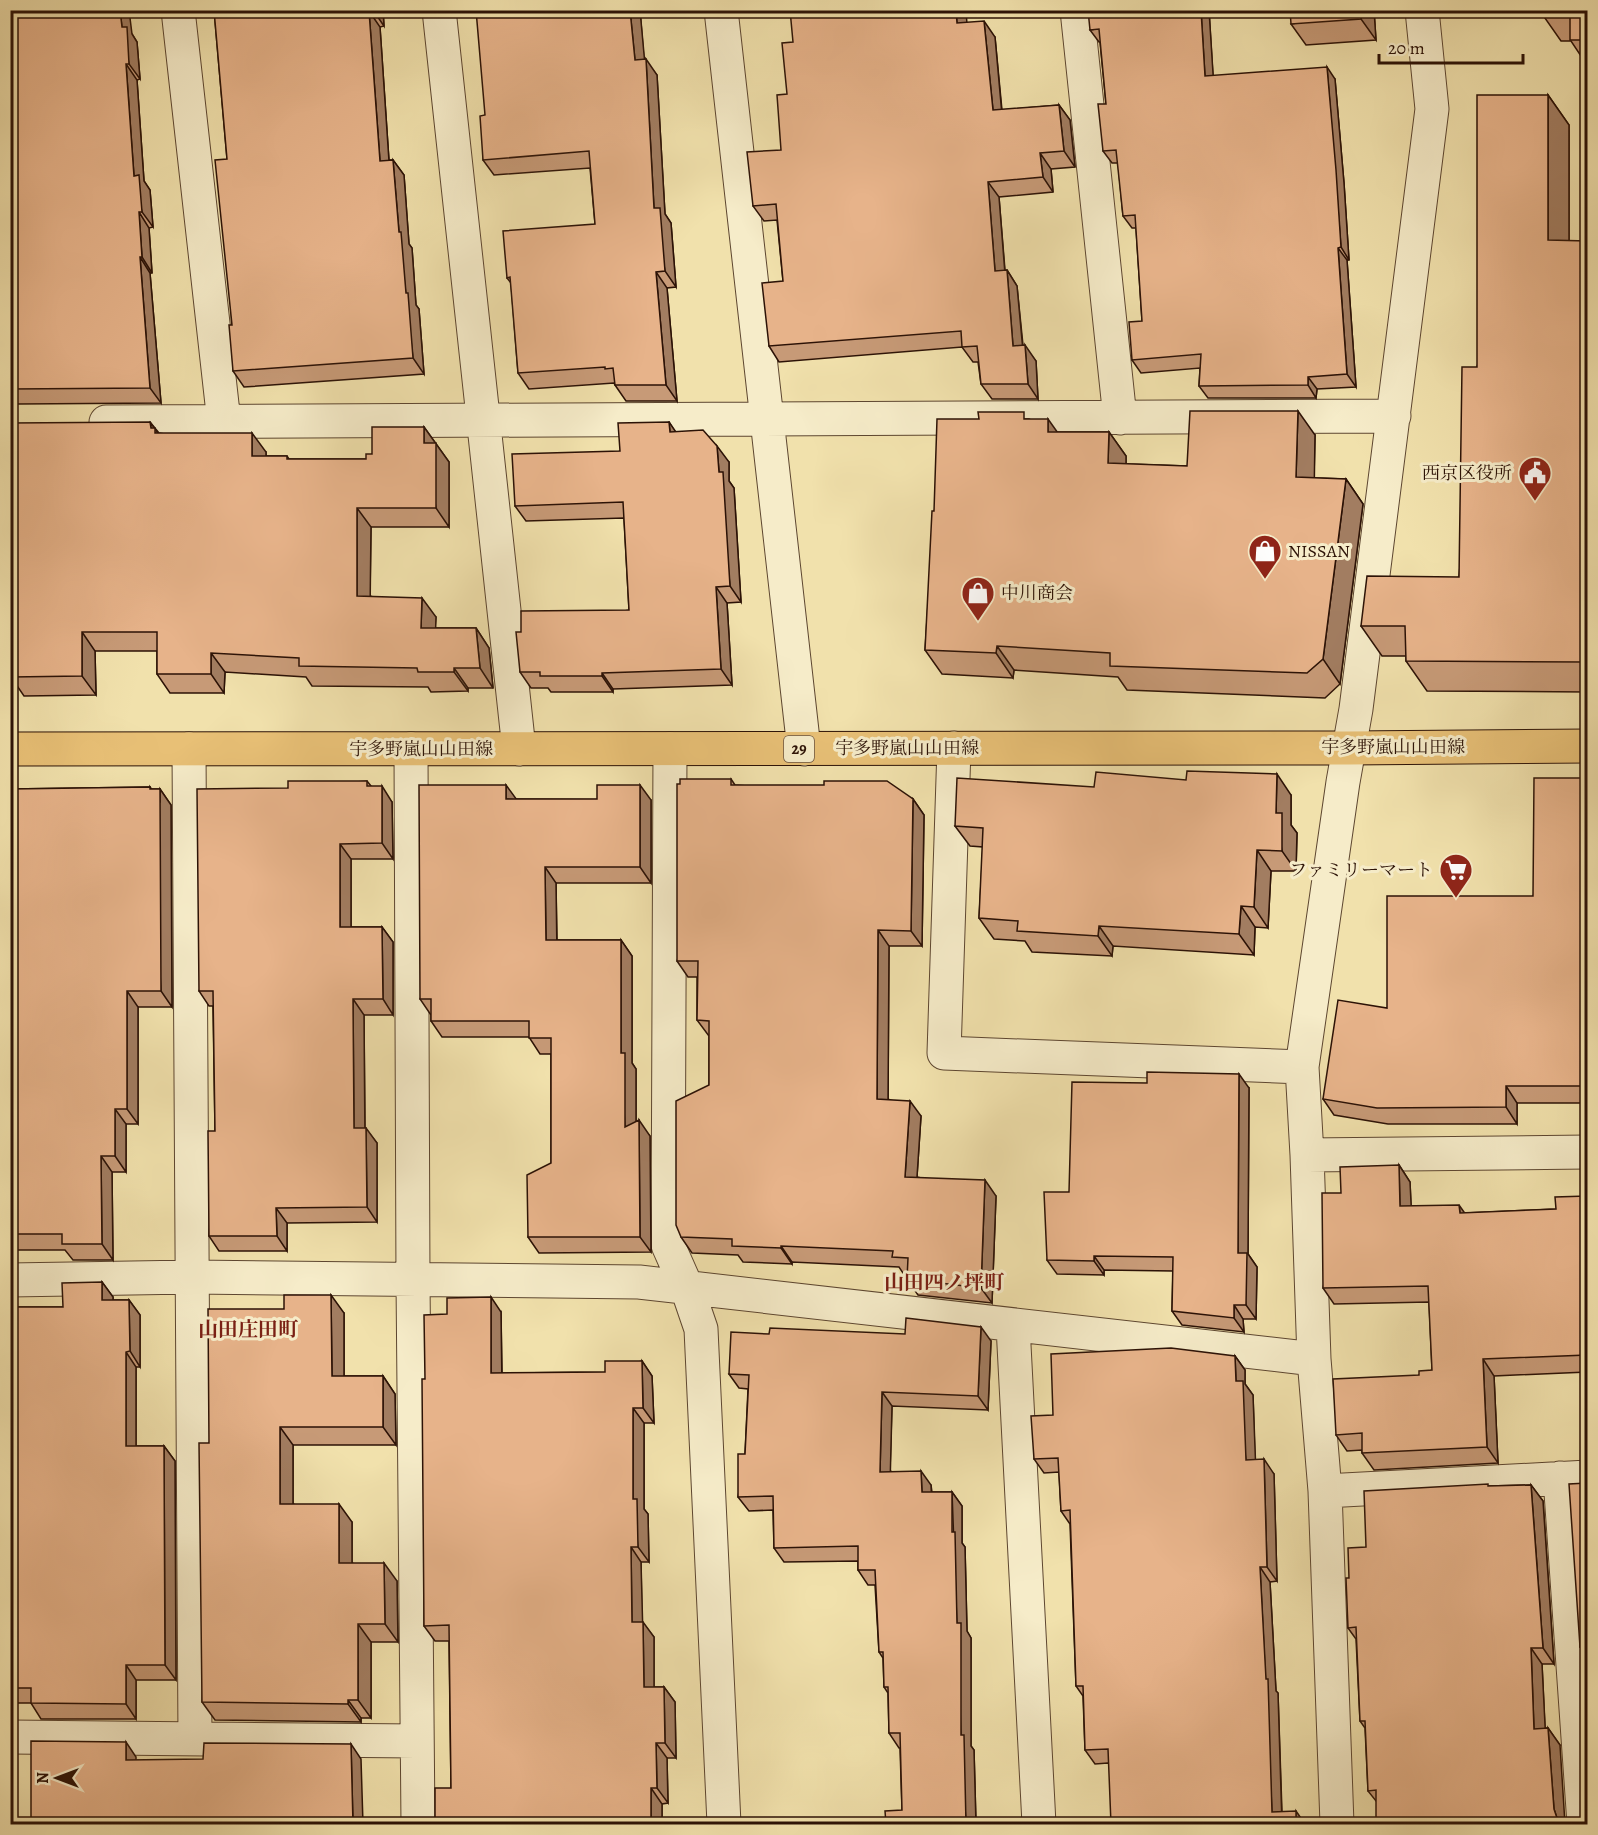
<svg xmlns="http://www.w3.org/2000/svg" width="1598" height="1835" font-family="Alegreya,'Noto Serif JP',serif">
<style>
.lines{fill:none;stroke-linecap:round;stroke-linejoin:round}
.minor-casing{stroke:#5d4630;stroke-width:35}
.major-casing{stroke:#2c1206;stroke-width:35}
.minor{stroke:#f6ecc9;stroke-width:33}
.major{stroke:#e8c076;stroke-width:33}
.wall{fill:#c79a77;stroke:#2c1206;stroke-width:1.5}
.shaded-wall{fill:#a27d61;stroke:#2c1206;stroke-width:1.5}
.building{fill:#e7b38a;stroke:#2c1206;stroke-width:1.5}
.labels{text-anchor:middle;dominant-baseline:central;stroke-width:6;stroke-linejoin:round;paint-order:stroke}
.shield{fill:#f6ecc9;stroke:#695340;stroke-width:1.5}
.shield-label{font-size:16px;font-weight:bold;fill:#2c1206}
.poi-label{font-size:18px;fill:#2c1206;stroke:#f6ecc9;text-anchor:end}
.street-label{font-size:18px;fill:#2c1206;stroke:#f6ecc9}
.neighbourhood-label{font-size:20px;font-weight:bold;fill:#7a1f14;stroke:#f6ecc9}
</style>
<rect width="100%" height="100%" fill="#f1e1ac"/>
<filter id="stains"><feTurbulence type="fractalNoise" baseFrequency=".00333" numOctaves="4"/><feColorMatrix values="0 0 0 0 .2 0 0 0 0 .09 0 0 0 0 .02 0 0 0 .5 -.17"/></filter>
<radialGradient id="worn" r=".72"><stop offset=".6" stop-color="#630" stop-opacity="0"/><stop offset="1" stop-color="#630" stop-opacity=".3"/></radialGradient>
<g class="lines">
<g class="minor-casing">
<path id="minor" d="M178 10 224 422
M439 10 519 749
M721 10 804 749
M1077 10 1120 418
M106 422 1394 416
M954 748 944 1053 1302 1067
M189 749 195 1739
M411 749 413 1281 418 1824
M670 749 668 1245 687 1288 701 1329 724 1824
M1307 1155 1588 1152
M10 1280 192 1277 639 1282 1314 1359
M1013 1326 1039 1824
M1560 1478 1584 1824
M1325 1491 1588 1477
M10 1737 416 1741
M1337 1824 1325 1491 1314 1359 1307 1155 1302 1067 1343 782 1356 709 1432 109 1422 10"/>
</g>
<g class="major-casing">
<path id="major" d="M10 749 1349 748 1588 746"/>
</g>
<use href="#minor" class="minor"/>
<use href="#major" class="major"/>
</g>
<path class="wall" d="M10 10 132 34 137 42 140 79 137 80 144 181 150 190 153 227 149 228 152 273H150L161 403 18 404 10 393Z
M214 10H383L384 26 380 27 389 160H393L404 175 409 244 412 248 416 305 419 309 424 374 244 387 233 371 227 159Z
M640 10 644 59 657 75 665 214 671 223 676 287 667 288 677 401H626L615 385 614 383 529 389 518 373 511 283 507 278 595 224 590 168 494 175 483 160 485 115Z
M1209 10 1213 76 1335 79 1344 183 1349 260H1347L1356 387 1317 389 1316 398H1208L1199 386 1200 368 1141 373 1132 360 1142 321 1136 228H1132L1123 216 1118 163H1112L1103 151 1106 104 1100 42H1099L1090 30Z
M1374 10 1376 40 1306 45 1291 24Z
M1587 10V65L1571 41H1561L1540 11Z
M967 23 995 37 1002 110 1059 105 1070 120 1075 167 1051 169 1053 192 999 197 1005 270H1007L1017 286 1023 345 1036 361 1038 399H992L981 384 978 362H973L962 347 779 362 769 346 783 281 777 220 764 221 753 206 781 150Z
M1548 95 1569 125V241H1587V692L1427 691 1406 661V656H1382L1361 626 1459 577 1477 367Z
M979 419H1029L1057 432H1109L1126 456V464L1187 466 1315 435 1314 478 1346 479 1363 504 1340 684 1325 698 1127 690 1118 677 1014 670 1013 678 942 674 925 650 934 511Z
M150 422 159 433 266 452V456H287L289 459H366L372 454 424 427 449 462V527H371L370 596 436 617 435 628H476L489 648 493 688H468V691L431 692 428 687 312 686 306 677 225 672 224 693H170L157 674V651H95L96 695 24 696 11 677Z
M669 422 675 432 729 462V481L734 488 741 602 727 603 732 685 613 689V692H551L548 688H531L520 672 521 632 629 610 624 518 526 521 515 506 620 451Z
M1587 778V1105L1586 1103H1517V1124H1388L1334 1115 1323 1099 1387 1008 1533 896Z
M731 779 735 785 913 799 924 815 922 946H889L888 1099 921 1116 917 1177 996 1196 992 1303 918 1295 907 1279V1273H903L899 1267 792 1262V1264L743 1262 738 1255 692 1253 681 1237 709 1085V1036L697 1020V977H688L677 961Z
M367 781 371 786 392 802 393 859H351V927H382L393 942V1015H364L365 1128 377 1143V1222L287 1223V1251H219L209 1236 215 1131 213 1006H209L199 991 288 788Z
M150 787 151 789H160L171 805 172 1007H138V1124H126V1172H112L113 1260H73L65 1250H10V789Z
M1291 795V825L1297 833 1296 871H1271L1268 928 1255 927 1254 955 1113 946 1112 956 1032 952 1025 941 994 939 979 918 983 847 970 846 955 826Z
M516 799 651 800V883H556L557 940H621L632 956V1063L636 1069V1121L650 1136 651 1252 539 1253 528 1237 551 1163V1054H540L529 1037H442L431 1021V1015L420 999Z
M1249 1088 1248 1254 1257 1267 1256 1319H1243L1244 1332 1182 1325 1172 1311 1173 1271 1104 1270V1275L1057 1274 1047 1260 1069 1192Z
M1399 1165 1410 1182 1411 1206 1465 1213 1556 1209 1587 1196V1372L1494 1376 1498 1463 1374 1470 1362 1453V1450L1347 1451 1336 1435 1419 1375 1432 1370 1429 1302 1334 1304 1323 1288 1341 1193Z
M102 1282 113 1297V1300H129L140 1315V1367H136V1446H164L175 1461 176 1680H136V1719H41L31 1703H10V1307H63Z
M284 1309 344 1313V1376H383L395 1394 396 1445H293V1504L352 1522V1563L397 1581 398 1642H371V1718H361V1722L215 1720 202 1702 209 1443Z
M501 1312 502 1373 605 1372 642 1361 652 1376 654 1423H644V1509L648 1514 649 1562H641L642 1622 654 1637V1687H664L675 1702 676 1758H667L668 1803 662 1804V1824L451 1788 449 1641H435L424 1626 425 1379Z
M991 1341 988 1410 892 1406 890 1471 931 1485 932 1492H952L962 1506V1543L965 1547 967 1631 971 1638V1746L974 1750 976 1824H886L902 1810 900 1748H899L889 1733 888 1693 884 1687 883 1658 879 1652 875 1585H868L858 1570V1561L784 1562 774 1548 773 1510 749 1511 738 1497 745 1454 748 1389 739 1388 729 1374Z
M1235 1356 1245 1370V1384L1253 1395 1255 1460 1274 1474 1277 1581 1270 1582 1276 1691 1278 1693 1282 1812 1108 1763 1095 1764 1085 1750 1083 1696 1076 1686 1070 1524 1061 1511 1059 1472 1044 1473 1034 1459 1053 1415Z
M1587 1483V1657L1580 1647Z
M1531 1485 1543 1501 1554 1664H1542L1545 1728H1548L1560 1745 1376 1801 1368 1791 1365 1728 1360 1721 1356 1639 1348 1628 1349 1578 1366 1547 1489 1486Z"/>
<path class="shaded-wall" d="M120 10H129L132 34 137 42 140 79 129 64 122 27Z
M373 10H383L384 26Z
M630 10H640L646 76 635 60Z
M956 10H966L968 39 957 23Z
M1201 10H1209L1214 89 1205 76Z
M1360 10H1374L1376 40 1361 19Z
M369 11 380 27 390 176 380 161Z
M984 21 995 37 1003 126 993 110Z
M646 59 657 75 665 214 671 223 676 287 665 271 654 208Z
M126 64 137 80 144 181 150 190 153 227 142 212 134 176Z
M1327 67 1335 79 1344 183 1349 260 1341 247Z
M1548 95 1569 125V271L1548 240Z
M1059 105 1070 120 1075 167 1064 151Z
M1040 153 1051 169 1053 192 1043 177Z
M393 160 404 175 409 244 412 248 416 305 419 309 424 374 413 358 399 232Z
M988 182 999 197 1006 287 995 271Z
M139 212 149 228 152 273 142 257Z
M1338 248 1347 260 1356 387 1347 374Z
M140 257 150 273 161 403 150 388Z
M1007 270 1017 286 1024 362 1013 346Z
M656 272 667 288 677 401 666 385Z
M1025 345 1036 361 1038 399 1028 384Z
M1308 377 1317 389 1316 398 1308 385Z
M1298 411 1315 435 1314 502 1296 477Z
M1048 419 1065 443 1048 432Z
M150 422 168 447 151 428Z
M669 422 680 438 670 432Z
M424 427 449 462V527L436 508 424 443Z
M1109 432 1126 456V488L1108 463Z
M252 433 266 452V475L252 456Z
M717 446 729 462V481L734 488 741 602 730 586 719 472Z
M1346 479 1363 504 1340 684 1323 659Z
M357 508 371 527 370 615 357 596Z
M716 587 727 603 732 685 721 669Z
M422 598 436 617 435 648 421 628Z
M476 628 489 648 493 688 480 668Z
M82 632 95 651 96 695 82 676Z
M997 646 1014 670 1013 678 996 653Z
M211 653 225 672 224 693 211 674Z
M454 668 468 688V691L454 672Z
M602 673 613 689V692L602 676Z
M1277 774 1291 795V825L1297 833 1296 871 1282 851 1276 813Z
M506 785 517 800 506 799Z
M640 785 651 800V883L640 867Z
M382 786 392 802 393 859 382 843Z
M150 787 160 801V789L171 805 172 1007 161 991Z
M913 799 924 815 922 946 911 931Z
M340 844 351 859V942L340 927Z
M1257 850 1271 871 1268 928 1254 907Z
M545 867 556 883 557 956 546 940Z
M1241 906 1255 927 1254 955 1239 934Z
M1099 926 1113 946 1112 956 1098 936Z
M382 927 393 942V1015L383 999Z
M878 930 889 946 888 1114 877 1099Z
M621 940 632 956V1063L636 1069V1142L625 1127 621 1053Z
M127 991 138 1007V1124L127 1109Z
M353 999 364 1015 365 1144 354 1128Z
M1239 1074 1249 1088 1248 1254 1257 1267 1256 1319 1246 1305 1238 1253Z
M1506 1086 1517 1103V1124L1506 1107Z
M910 1101 921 1116 916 1192 905 1177Z
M115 1109 126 1124V1172L115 1156Z
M639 1120 650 1136 651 1252 640 1237Z
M366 1128 377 1143V1222L367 1207Z
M101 1156 112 1172 113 1260 102 1244Z
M1399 1165 1410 1182 1412 1223 1400 1206Z
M985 1180 996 1196 992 1303 981 1288Z
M1459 1205 1471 1222 1460 1213Z
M276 1208 287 1223V1251L277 1236Z
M781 1246 792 1262V1264L781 1248Z
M1094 1256 1104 1270V1275L1094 1261Z
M102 1282 113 1297V1315L102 1300Z
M331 1295 344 1313V1394L332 1376Z
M491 1297 501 1312 502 1388 491 1373Z
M129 1300 140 1315V1367L130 1351Z
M1234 1305 1243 1319 1244 1332 1234 1318Z
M981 1327 991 1341 988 1410 978 1396Z
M126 1352 136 1367V1461L126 1446Z
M1235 1356 1245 1370V1384L1253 1395 1256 1474 1246 1460 1236 1381Z
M1483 1359 1494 1376 1498 1463 1487 1447Z
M642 1361 652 1376 654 1423 643 1408Z
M383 1376 395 1394 396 1445 383 1427Z
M882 1392 892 1406 890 1486 880 1472Z
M633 1408 644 1423V1509L648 1514 649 1562 638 1547 633 1499Z
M280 1427 293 1445V1522L280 1504Z
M164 1446 175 1461 176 1680 165 1665Z
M1264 1459 1274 1474 1277 1581 1267 1567Z
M921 1471 931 1485 932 1507 922 1492Z
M1531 1485 1543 1501 1554 1664 1543 1648Z
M952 1492 962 1506V1543L965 1547 967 1631 971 1638V1746L974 1750 976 1824H966L961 1735Z
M339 1504 352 1522V1581L339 1563Z
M631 1547 641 1562 643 1637 632 1622Z
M384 1563 397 1581 398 1642 385 1624Z
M1260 1567 1270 1582 1276 1691 1278 1693 1282 1824 1272 1812Z
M643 1622 654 1637V1703L644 1687Z
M358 1624 371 1642V1718L358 1700Z
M1531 1648 1542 1664 1546 1745 1534 1729Z
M126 1665 136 1680V1719L126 1704Z
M664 1687 675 1702 676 1758 665 1743Z
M348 1700 361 1718V1722L348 1704Z
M1548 1728 1560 1745 1565 1824H1562L1557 1818 1554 1809Z
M126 1742 136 1757V1775L126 1760Z
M656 1743 667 1758 668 1803 657 1788Z
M351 1744 361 1759 363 1824H353Z
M651 1788 662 1804V1824H651Z
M1296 1811 1305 1824H1296Z"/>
<path class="building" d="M10 10H120L122 27H127L129 64H126L134 176 139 175 142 212H139L142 257H140L150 388 10 389Z
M214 10H373L369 11 380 161 393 160 399 232H401L406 293H408L413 358 233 371 229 325H232L215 160 227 159Z
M476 10H630L635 60 646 59 654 208H660L665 271 656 272 666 385H615L613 368 605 369V367L518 373 510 277 507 278 503 231 595 224 589 151 483 160 480 116 485 115Z
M790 10H956L957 23 984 21 993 110 1059 105 1064 151 1040 153 1043 177 988 182 995 271 1007 270 1013 346 1025 345 1028 384H981L977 346 962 347 961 331 769 346 762 283 783 281 776 204 753 206 747 152 781 150 777 95 787 94 782 43 793 42Z
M1088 10H1201L1205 76 1327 67 1336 170 1341 247 1338 248 1347 374 1308 377V385L1199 386 1201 354 1132 360 1129 322 1142 321 1135 215 1123 216 1116 150 1103 151 1098 104H1106L1099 29 1090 30Z
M1290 10H1360L1361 19 1291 24Z
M1587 10V40H1570V11H1540Z
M1477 95H1548V240L1587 241V662L1406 661 1405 626H1361L1367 576 1459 577 1462 367H1477Z
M1190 411H1298L1296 477 1346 479 1323 659 1307 673 1110 666V653L997 646 996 653 925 650 932 511H934L937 419H979L978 412H1024V419H1048V432H1109L1108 463 1187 466Z
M150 422 151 428H155V433H252V456H287V459H366V454H372V427H424V443H436V508H357V596L422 598 421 628H476L480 668H454V672H418L417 668 299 666V658L211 653V674H157V632H82V676L11 677 10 423Z
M669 422 670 432 703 430 717 446 719 472H723L730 586 716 587 721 669 602 673V676H540V672H520L516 632H521V611L629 610 623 502 515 506 512 454 620 451 618 423Z
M1187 771 1277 774 1276 813H1282V851L1257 850 1254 907 1241 906 1239 934 1099 926 1098 936 1017 931 1018 921 979 918 983 828 955 826 957 778 1094 787 1096 772 1186 780Z
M1534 778H1587V1104H1586V1086H1506V1107L1377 1108 1323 1099 1338 1000 1387 1008V896H1533Z
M680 779H731V785H824V781H887L913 799 911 931 878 930 877 1099 910 1101 905 1177 985 1180 981 1288 907 1279 908 1258 892 1257 893 1251 781 1246V1248L732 1246V1239L681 1237 676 1225V1101L709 1085V1021L697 1020 698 961H677V784H680Z
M288 781H367V786H382V843L340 844V927H382L383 999H353L354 1128H366L367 1207 276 1208 277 1236H209L208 1131H215L213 991H199L197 789 288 788Z
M419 785H506V799H597V785H640V867H545L546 940H621V1053H625V1127L639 1120 640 1237H528L527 1175 551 1163V1038H529V1021H431V999H420Z
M150 787V789H160L161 991H127V1109H115V1156H101L102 1244H62V1234H10V789Z
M1147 1072 1239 1074 1238 1253H1247L1246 1305H1234V1318L1172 1311 1173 1257 1094 1256V1261L1047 1260 1044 1192H1069L1072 1082 1147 1083Z
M1399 1165 1400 1206 1459 1205 1460 1213 1556 1209 1555 1197 1587 1196V1355L1483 1359 1487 1447 1362 1453V1433L1336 1435 1333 1379 1419 1375V1371L1432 1370 1428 1286 1323 1288 1322 1193H1341L1340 1167Z
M102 1282V1300H129L130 1351 126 1352V1446H164L165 1665H126V1704L31 1703V1688H10V1307H63L62 1283Z
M284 1295H331L332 1376H383V1427H280V1504H339V1563H384L385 1624H358V1700H348V1704L202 1702 199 1443H209L208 1309H284Z
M491 1297V1373L605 1372V1361H642L643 1408H633V1499H637L638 1547H631L632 1622H643L644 1687H664L665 1743H656L657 1788H651V1824H435V1788H451L449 1625 424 1626 422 1379H425L424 1315 447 1314V1298Z
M906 1318 981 1327 978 1396 882 1392 880 1472 921 1471 922 1492H952V1532H955L957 1623H961V1735H964L966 1824H886L885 1811 902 1810 900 1733H889L888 1687H884L883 1652H879L875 1570H858V1546L774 1548 773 1496 738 1497V1454H745L749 1375 729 1374 731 1332 769 1334 770 1328 905 1334Z
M1171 1348 1235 1356 1236 1381H1243L1246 1460 1264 1459 1267 1567H1260L1266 1679H1268L1272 1812 1296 1811V1824H1111L1108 1749 1085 1750 1083 1686H1076L1070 1510 1061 1511 1058 1458 1034 1459 1031 1416 1053 1415 1051 1354Z
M1587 1483V1646L1580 1647 1569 1484Z
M1488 1484V1486L1531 1485 1543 1648H1531L1534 1729 1548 1728 1554 1809 1557 1818 1565 1824H1376V1790L1368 1791 1365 1721H1360L1356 1627 1348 1628 1346 1578H1349L1348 1548 1366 1547 1364 1491Z
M1586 1727H1587V1750Z
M31 1741 126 1742V1760L203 1759 204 1743 351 1744 353 1824H31Z
M1587 1818V1824H1580H1583Z"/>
<defs>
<g id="civic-pin" transform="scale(1.725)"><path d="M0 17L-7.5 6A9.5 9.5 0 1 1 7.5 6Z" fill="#8f2418" stroke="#f6ecc9"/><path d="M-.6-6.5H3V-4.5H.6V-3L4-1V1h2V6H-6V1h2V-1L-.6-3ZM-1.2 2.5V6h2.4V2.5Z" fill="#fff"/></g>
<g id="shop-pin" transform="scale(1.725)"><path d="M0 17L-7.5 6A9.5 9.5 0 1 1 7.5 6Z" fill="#8f2418" stroke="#f6ecc9"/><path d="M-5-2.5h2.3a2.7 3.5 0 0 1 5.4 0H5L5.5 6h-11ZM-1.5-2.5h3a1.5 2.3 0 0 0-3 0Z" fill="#fff"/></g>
<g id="supermarket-pin" transform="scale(1.725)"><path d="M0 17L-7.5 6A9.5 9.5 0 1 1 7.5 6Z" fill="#8f2418" stroke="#f6ecc9"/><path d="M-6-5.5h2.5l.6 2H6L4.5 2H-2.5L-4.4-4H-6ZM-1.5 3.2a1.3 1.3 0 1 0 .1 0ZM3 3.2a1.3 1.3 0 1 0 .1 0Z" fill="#fff"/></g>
</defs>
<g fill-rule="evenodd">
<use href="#civic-pin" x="1535" y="473"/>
<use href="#shop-pin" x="1265" y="551"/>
<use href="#shop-pin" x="978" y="593"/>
<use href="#supermarket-pin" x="1456" y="870"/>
</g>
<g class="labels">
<rect class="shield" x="784" y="736" width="30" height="26" rx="4.5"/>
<g class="shield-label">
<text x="799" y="749">29</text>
</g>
<g class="poi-label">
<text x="1512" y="473">西京区役所</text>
<text x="1288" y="551" text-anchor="start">NISSAN</text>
<text x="1001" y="593" text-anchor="start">中川商会</text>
<text x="1433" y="870">ファミリーマート</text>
</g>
<g class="street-label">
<text x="1393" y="747">宇多野嵐山山田線</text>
<text x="907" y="748">宇多野嵐山山田線</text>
<text x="421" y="749">宇多野嵐山山田線</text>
</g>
<g class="neighbourhood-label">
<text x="944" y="1282">山田四ノ坪町</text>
<text x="248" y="1329">山田庄田町</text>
</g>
</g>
<rect width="1598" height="1835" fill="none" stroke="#f1e1ac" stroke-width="36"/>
<rect x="12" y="12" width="1574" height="1811" fill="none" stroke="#2c1206" stroke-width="3"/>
<rect x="18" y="18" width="1562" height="1799" fill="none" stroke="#2c1206" stroke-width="1.5"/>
<g transform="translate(57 1778) rotate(270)" stroke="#f6ecc9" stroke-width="4.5" paint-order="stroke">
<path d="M0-4.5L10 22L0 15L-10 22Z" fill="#2c1206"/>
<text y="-9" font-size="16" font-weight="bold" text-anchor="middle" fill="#2c1206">N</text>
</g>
<path d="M1379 54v9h144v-9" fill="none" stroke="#2c1206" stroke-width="3"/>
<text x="1388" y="54" font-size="18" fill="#2c1206" stroke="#f6ecc9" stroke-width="4.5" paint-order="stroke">20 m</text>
<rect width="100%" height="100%" filter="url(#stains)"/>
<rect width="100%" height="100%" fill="url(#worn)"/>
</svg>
